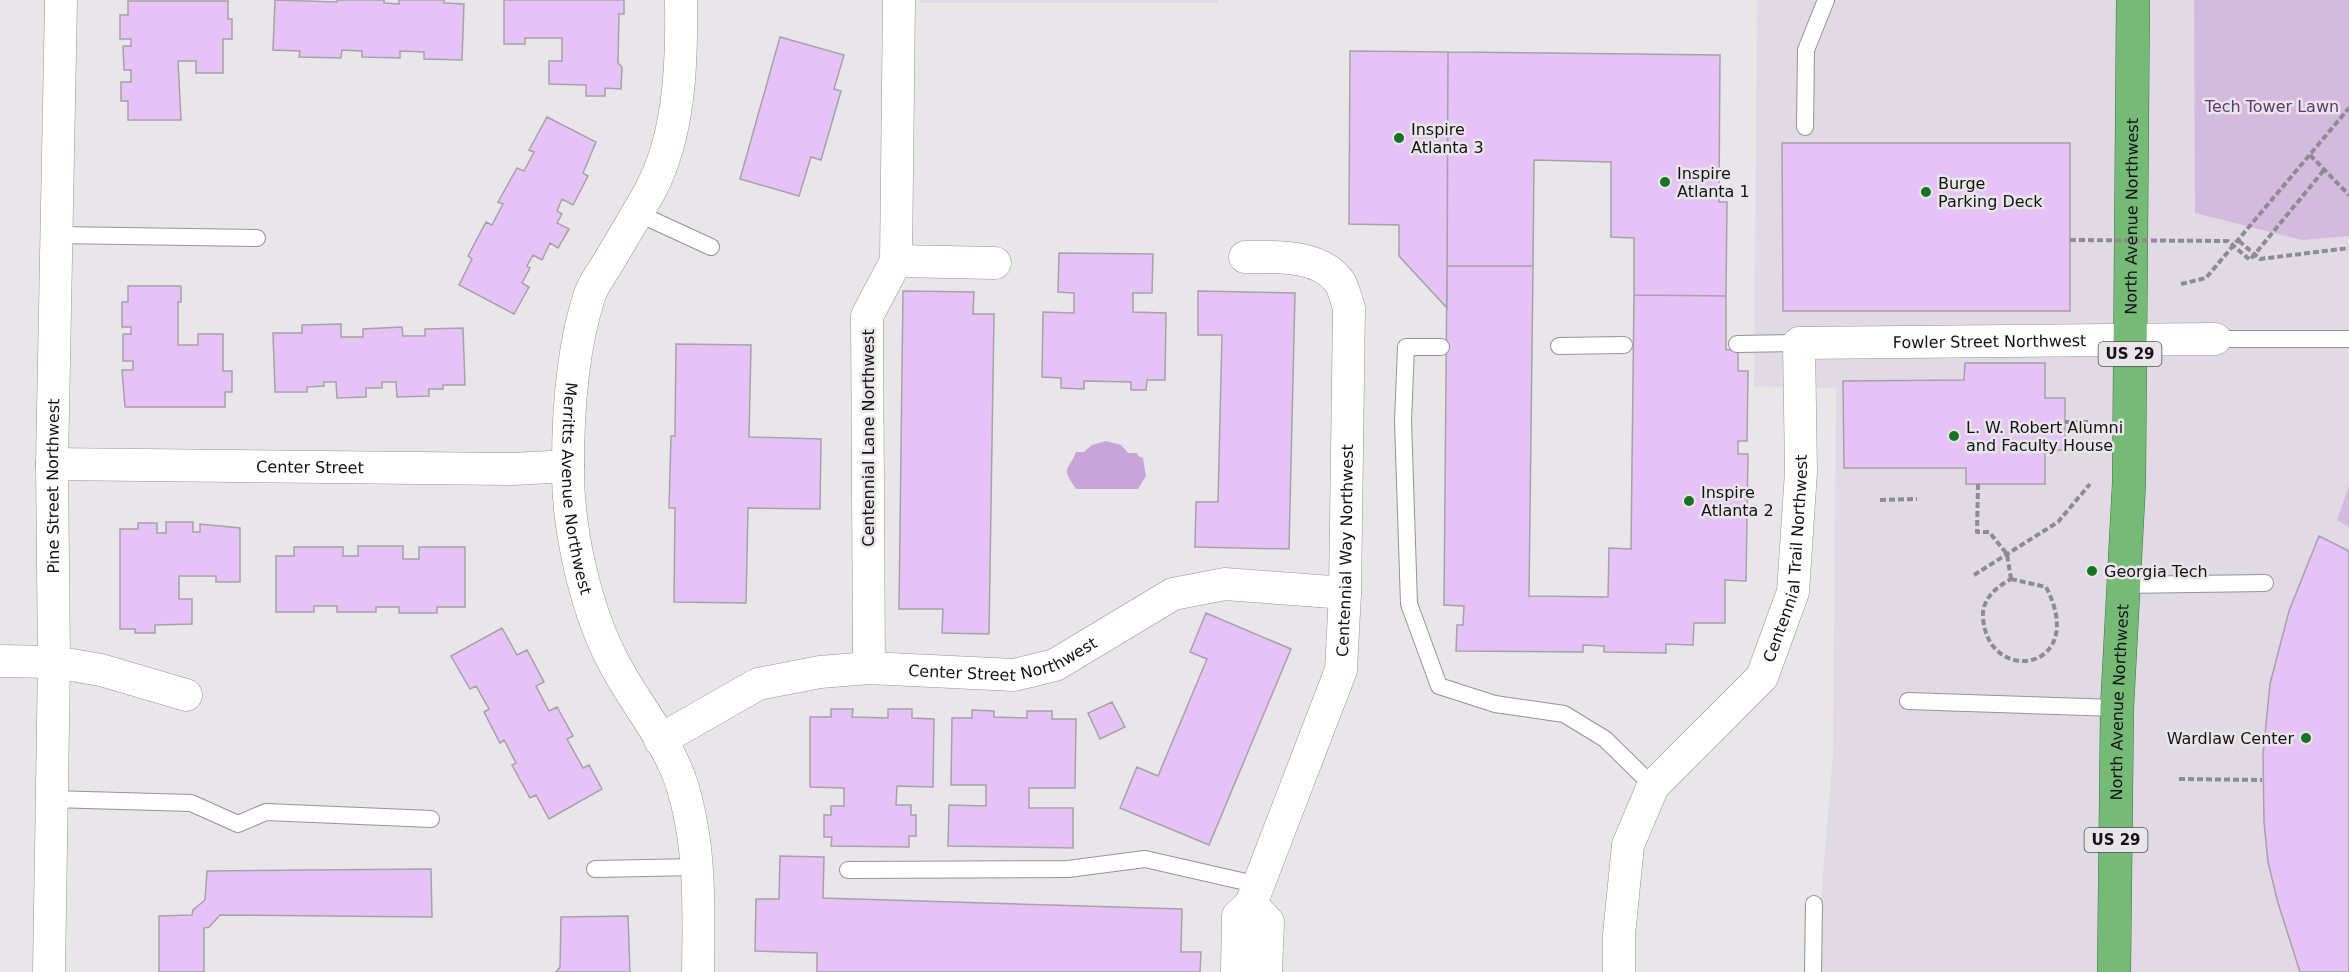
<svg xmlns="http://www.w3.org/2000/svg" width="2349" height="972" font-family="'DejaVu Sans',sans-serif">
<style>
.built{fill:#e1dae4}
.green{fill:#d4bade}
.water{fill:#c8a4d8}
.building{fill:#e7c2f7;stroke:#a5a3a6;stroke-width:1.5}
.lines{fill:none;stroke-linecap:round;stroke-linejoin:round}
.service-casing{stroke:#959396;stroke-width:18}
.minor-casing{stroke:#959396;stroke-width:33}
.trunk-casing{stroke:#3d7440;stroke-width:34}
.path{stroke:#8e8c8f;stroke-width:4;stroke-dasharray:6 3;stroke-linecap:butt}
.service{stroke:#fff;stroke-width:16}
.minor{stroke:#fff;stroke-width:32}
.trunk{stroke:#76ba78;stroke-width:33}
.path-bridge{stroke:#8e8c8f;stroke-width:4;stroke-dasharray:6 3;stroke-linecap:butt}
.poi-dot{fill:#157321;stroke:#e8e6e9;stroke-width:2}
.labels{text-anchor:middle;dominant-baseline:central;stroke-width:5;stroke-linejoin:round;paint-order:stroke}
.shield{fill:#e8e6e9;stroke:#535254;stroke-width:1.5}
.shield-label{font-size:15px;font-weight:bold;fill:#131314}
.park-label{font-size:16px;fill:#623473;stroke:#e8e6e9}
.poi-label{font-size:16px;fill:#131314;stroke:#e8e6e9;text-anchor:start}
.street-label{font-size:16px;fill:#131314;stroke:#e8e6e9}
</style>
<rect width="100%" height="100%" fill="#e8e6e9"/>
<path class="built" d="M920 0H1218V3H920Z
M1757 0H2349V972H1815L1833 753 1836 388 1754 387Z"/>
<path class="green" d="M2194 0H2349V236L2302 240 2195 213Z
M2349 485V527L2337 520Z"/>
<path class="water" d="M1106 441 1121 445 1128 453H1137L1138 456 1143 458 1146 476 1138 489H1076C1061 466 1067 474 1076 452H1084L1092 445Z"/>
<path class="building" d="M275 0 337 2V0H384V3L399 4V0H444V3L464 4 462 60 424 59V52L400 51V58L362 57V51L342 50 341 58 299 57 300 51 273 50Z
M504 0H624V14H619L618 63 622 67 621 89 605 88V96H586V85L549 84V61H562V38H525V44H504Z
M128 1H228V19H232V39H223V73H196V61H178L181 120H128V101H121V82H131V70H124L123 46H131V39H120V15H128Z
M780 37 844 55 834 89 841 91 821 160 811 157 799 196 740 179Z
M1350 51 1448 52 1447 308 1399 256V225L1349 224Z
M1448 52 1720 55 1719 202H1727L1726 296 1634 295V238L1611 237V162L1534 160 1533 266H1447Z
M547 117 596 142 583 173 588 176 573 205 562 199 557 211 562 214 557 223 569 229 558 248 550 243 542 260 533 255 527 266 530 268 522 283 529 287 514 314 459 285 472 259 468 256 486 222 492 225 503 204 498 202 517 168 524 171 534 152 529 150Z
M1782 143H2070V311H1783Z
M1059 253 1153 254 1152 293H1133V312L1166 313 1165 380H1147L1146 390H1131V382L1084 381V389L1061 388V378L1042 377 1043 312 1074 313V293L1058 292Z
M1447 266H1533L1529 596 1608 597 1609 548 1631 549 1634 295 1726 296V350H1738V371H1748L1747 441H1738V454H1748L1746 581 1725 580V623H1694L1693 645 1666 644V653L1604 652V646L1583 645V652L1456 651 1457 625H1463L1464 606 1444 605Z
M128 286H181V302H178V345H198V334H223V371H232V392H225V407H125L122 370H133V361H123V334H131V327H122V302H128Z
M903 291 974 292 973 314H994L989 634 942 633 943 609H899Z
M1198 291 1295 293 1289 549 1195 547 1196 502H1218L1222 335H1198Z
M341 324V337H363V329L402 327 403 336H425V329L463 328 465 385H443V389H429V396L397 397 396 382H382V388H366V397L337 398 336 382H324V386L307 387V392H275L273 333H302V325Z
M676 344 751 345 749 437 821 439 820 509 748 508 746 603 674 602 675 508H669L671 436H675Z
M1965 363H2045V398H2065V450H2045V484H1966V468H1844L1843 381 1964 380Z
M166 522H193V532H200V524L240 528V582H216V576H179V599H192V624L155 625V633H135V629H120V529H138V523H157V533H166Z
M2319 536 2349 551V972H2300L2278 903 2268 862 2264 822 2263 755 2270 684 2289 611Z
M358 546H403V559H419V547H465V607H437V613H399V607H376V612H337V606H314V612H276V556H294V547H343V556H358Z
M1206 613 1291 649 1209 845 1120 808 1137 767 1158 776 1207 659 1190 652Z
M502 628 517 655 527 650 544 682 536 686 549 711 557 707 573 736 567 739 583 768 589 765 602 789 549 819 536 795 530 798 512 765 516 763 504 740 500 743 484 712 489 709 476 686 470 689 451 656Z
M1112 702 1125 727 1100 739 1088 713Z
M831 709H853L852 717 888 718V709H912V718L934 719 933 787 897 786 896 805H911V815H916V836H909V847L831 846 832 837H824V815H831V806H844V788L810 787V717H831Z
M972 710 994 711V717L1027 718V711H1052V719H1076L1075 788H1029V808H1073V848L948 846 949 805 986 806V785H951L952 718H972Z
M780 856 824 857 823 898 1182 909 1181 952H1201L1200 972H817V953L755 951 756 899H779Z
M431 869 432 917 220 915 209 927 204 928V972H159V916L192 915 193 910 205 900 207 871Z
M628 916 630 972H556L560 967 561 917Z"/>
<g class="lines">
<g class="service-casing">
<path id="service" d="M1805 127 1806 50 1826 0
M637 213 711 247
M57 235 257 238
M2215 339H2349
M1737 344 1799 343
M1559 346 1624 345
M1441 347H1406L1403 421 1409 604 1439 686 1495 704 1564 714 1605 739 1653 786
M2122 585 2265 583
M1908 701 2117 708
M51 799 191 803 238 824 266 812 431 819
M595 869 697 867
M848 870 1068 869 1145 859 1259 885
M1813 972 1814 904"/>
</g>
<g class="minor-casing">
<g id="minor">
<path id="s1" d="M681 0C682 62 680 135 650 191 636 216 621 241 606 266 600 276 592 286 589 297 572 350 568 410 568 465 567 526 585 609 614 663 634 702 665 737 680 779 701 841 699 907 698 972"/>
<path d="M896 261 995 263"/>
<path id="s2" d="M52 464 513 469 568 466"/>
<path d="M0 661 54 662 101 670 186 695"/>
<path d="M869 668 867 316 896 261 899 0"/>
<path id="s3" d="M660 740 758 684 820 672 869 668 1014 675 1055 665 1173 594 1225 584 1345 593"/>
<path d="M1251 904 1268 922 1266 972"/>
<path id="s4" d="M49 972 54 662 52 464 61 0"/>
<path id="s5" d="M1237 972 1238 916 1251 904 1341 670 1345 593 1349 308C1346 300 1344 288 1339 281 1318 254 1276 257 1245 257"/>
<path id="s6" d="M1619 972V935L1628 845 1653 786 1762 677 1793 592 1801 472 1799 343 2215 339"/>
</g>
</g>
<g class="trunk-casing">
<g id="trunk">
<path id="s7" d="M2114 972 2117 708 2129 483 2133 0"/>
</g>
</g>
<path class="path" d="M2310 155 2349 195
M2239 241 2260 259 2349 248
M2181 284 2206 278 2349 108
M2065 422H2088
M1978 484 1977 532H1989L2007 554 2011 579
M1880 500 1917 499
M1974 575 2058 522 2090 484
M2011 579 2046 587C2090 671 1987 687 1983 617 1982 599 1996 587 2011 579Z
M2179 779 2262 780"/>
<use href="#service" class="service"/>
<use href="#minor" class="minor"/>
<use href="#trunk" class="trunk"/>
<path class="path-bridge" d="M2070 240 2228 241 2250 260 2324 170"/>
</g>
<g class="poi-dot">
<circle cx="1399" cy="138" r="6"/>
<circle cx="1665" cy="182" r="6"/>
<circle cx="1926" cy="192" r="6"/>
<circle cx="1954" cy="436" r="6"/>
<circle cx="1689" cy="501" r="6"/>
<circle cx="2092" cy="571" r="6"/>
<circle cx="2306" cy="738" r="6"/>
</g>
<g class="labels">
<g class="shield">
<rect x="2098.5" y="342" width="63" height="24" rx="4.5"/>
<rect x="2084.5" y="828" width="63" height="24" rx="4.5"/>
</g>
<g class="shield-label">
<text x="2130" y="354">US 29</text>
<text x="2116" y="840">US 29</text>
</g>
<g class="park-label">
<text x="2272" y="106">Tech Tower Lawn</text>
</g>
<g class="poi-label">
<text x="1411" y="129">Inspire<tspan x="1411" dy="18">Atlanta 3</tspan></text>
<text x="1677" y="173">Inspire<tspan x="1677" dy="18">Atlanta 1</tspan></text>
<text x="1938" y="183">Burge<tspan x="1938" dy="18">Parking Deck</tspan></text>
<text x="1966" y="427">L. W. Robert Alumni<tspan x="1966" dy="18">and Faculty House</tspan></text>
<text x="1701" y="492">Inspire<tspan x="1701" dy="18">Atlanta 2</tspan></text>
<text x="2104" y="571">Georgia Tech</text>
<text x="2294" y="738" text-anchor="end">Wardlaw Center</text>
</g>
<g class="street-label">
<text stroke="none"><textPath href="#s7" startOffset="756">North Avenue Northwest</textPath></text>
<text stroke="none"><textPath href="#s6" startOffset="876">Fowler Street Northwest</textPath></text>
<text transform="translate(868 438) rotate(-90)">Centennial Lane Northwest</text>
<text stroke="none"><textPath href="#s2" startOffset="258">Center Street</textPath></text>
<text stroke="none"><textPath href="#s4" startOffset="486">Pine Street Northwest</textPath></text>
<text stroke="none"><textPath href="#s1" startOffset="512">Merritts Avenue Northwest</textPath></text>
<text stroke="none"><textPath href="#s5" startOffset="444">Centennial Way Northwest</textPath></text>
<text stroke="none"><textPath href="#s6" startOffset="468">Centennial Trail Northwest</textPath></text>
<text stroke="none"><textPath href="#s3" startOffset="362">Center Street Northwest</textPath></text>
<text stroke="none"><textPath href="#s7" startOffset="270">North Avenue Northwest</textPath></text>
</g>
</g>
</svg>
